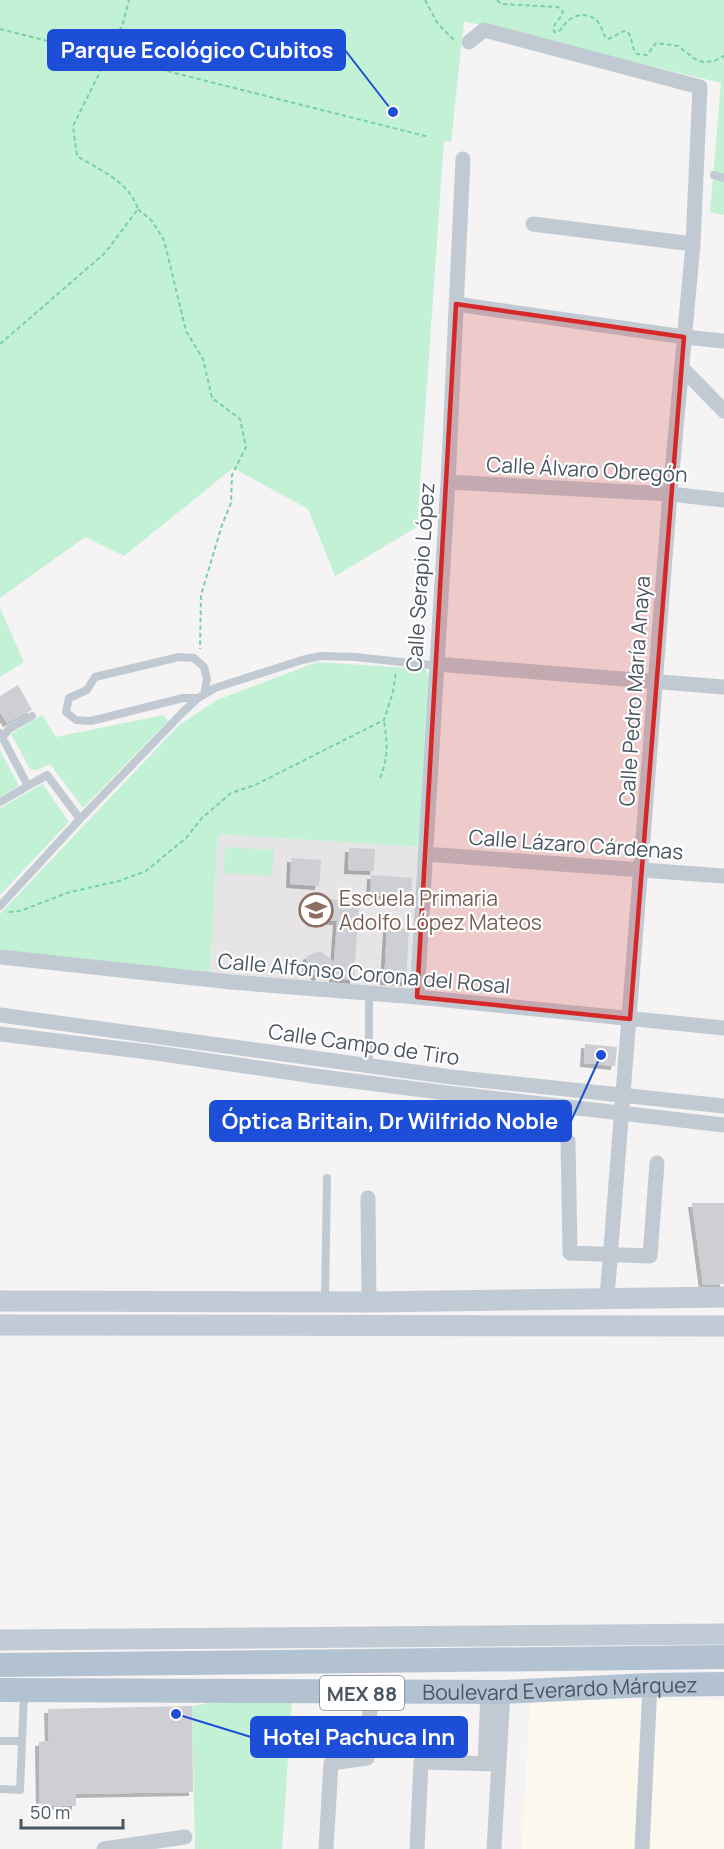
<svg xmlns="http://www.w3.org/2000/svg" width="724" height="1849" font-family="Manrope,sans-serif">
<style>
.commercial{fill:#fdf9ef}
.education{fill:#e6e4e5}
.green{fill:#c3f1d5}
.building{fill:#cdcfd5;filter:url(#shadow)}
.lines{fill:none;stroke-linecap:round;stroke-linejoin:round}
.path{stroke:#7ad0a6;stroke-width:2;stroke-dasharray:4.5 3;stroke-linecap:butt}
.lane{stroke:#c1cad2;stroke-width:8}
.street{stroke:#c1cad2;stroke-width:15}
.secondary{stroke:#c1cbd6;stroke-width:21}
.primary{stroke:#b3c2d1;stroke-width:24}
.marked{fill:#d62828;fill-opacity:0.2;stroke:#d62828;stroke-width:4.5;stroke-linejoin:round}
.labels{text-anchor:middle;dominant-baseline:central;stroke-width:4.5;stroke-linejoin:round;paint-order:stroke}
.shield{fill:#fff;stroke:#808990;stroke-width:1.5}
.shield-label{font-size:20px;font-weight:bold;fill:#4a5661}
.street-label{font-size:21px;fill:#4a5661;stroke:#fff}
.education-label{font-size:21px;fill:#785e54;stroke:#fff;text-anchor:start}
.leader{fill:none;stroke:#1d4ed8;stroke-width:2}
.callout-dot{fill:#1d4ed8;stroke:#fff;stroke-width:2}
.callout{fill:#1d4ed8;stroke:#1d4ed8;stroke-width:2}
.callout-label{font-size:22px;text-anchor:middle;font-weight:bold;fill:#fff}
</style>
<defs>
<filter id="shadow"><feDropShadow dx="-4" dy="4" stdDeviation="0" flood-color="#0004"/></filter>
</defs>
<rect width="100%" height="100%" fill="#f5f3f3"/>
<path class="commercial" d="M724 1700V1849H522L530 1701Z"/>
<path class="education" d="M218 834 421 847 414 991 210 974Z"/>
<path class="green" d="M0 0H724V215L710 212 721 83 464 21 451 142 444 141 417 527 335 576 308 509 233 468 124 556 85 537 0 598Z
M0 608 24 662 0 677Z
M317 662 425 669 430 676 421 847 218 834 210 974 0 951V914L179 725 217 700Z
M42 715 56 737 163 715 168 721 83 808 50 764 37 770 30 769 11 734Z
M0 750 19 786 0 797Z
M43 784 69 822 0 895V808Z
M225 847 274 850 272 876 224 873Z
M292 1701 282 1849H195L192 1706 208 1703Z"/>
<path class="building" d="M18 685 32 710 7 723 0 712V696Z
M349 848 375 849 374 871 348 870Z
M291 858 321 860 319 886 290 884Z
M371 875 412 878 411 897 370 895Z
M320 898 359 902 354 980 333 978V969L317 977 306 969 307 956 320 951 334 962 337 921 318 920Z
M387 928 409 929 406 982 384 981Z
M585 1044 617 1047 615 1066 584 1063Z
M692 1203H724V1284L703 1285Z
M192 1706 193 1792 76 1794V1806H40L39 1742 49 1741 48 1709Z"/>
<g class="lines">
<path class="path" d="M425 0 438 24 456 42
M497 0 501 4 558 7 563 12C561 20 552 22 554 32H558C562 29 564 24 568 21 576 13 591 13 598 22 603 28 602 34 607 39 615 38 619 31 627 31 634 39 630 46 637 54L647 55 656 43 678 46 695 59 703 62 714 61 724 56
M0 29 429 137
M138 209 152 221 164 240 186 331 203 359 212 398 240 419 246 447 232 475 231 503 222 525 201 595 200 649
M0 344 105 253 138 209C129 182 100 170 77 156L73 126 107 58 123 23 129 0
M380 778C389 757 387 742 384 720
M9 912 20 911 70 892 119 881 146 871 186 838 202 818 231 793 255 785 384 720 393 692 396 671"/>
<path class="lane" d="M714 175 724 178
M198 698H183L91 721 76 720 66 712 69 698 87 690 95 677 179 657 194 658 204 667 207 679 204 694
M0 733 28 786
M2 738 9 729 32 716
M0 802 47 775 80 819 0 906
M80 819 183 712 198 698 215 688 302 660 321 656 355 657 430 665 436 664
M369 1066V993
M325 1299 327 1178
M0 1741H22
M0 1789 20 1790 24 1694"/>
<path class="street" d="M469 42 484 30 700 87 693 244 670 494 607 1298
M533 224 693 244
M456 304 684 337 724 341
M682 368 724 411
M448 482 670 494 724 500
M436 664 724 687
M425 854 724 876
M0 957 231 982 417 997 724 1028
M417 997 448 482 463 159
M0 1015 451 1077 724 1106
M0 1034 156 1053 314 1076 447 1093 724 1125
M568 1141 570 1253 650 1256 657 1163
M368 1198 369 1302
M485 1764 488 1692
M104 1849 185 1837
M326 1849 331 1763 367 1758 371 1693
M417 1849 421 1762 498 1764
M494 1849 503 1692
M642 1849 650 1685"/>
<path class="secondary" d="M0 1301 369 1302 724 1297
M0 1325 724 1326
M0 1640 724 1634"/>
<g class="primary">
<path d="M0 1665 724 1657"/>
<path id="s1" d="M0 1690 503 1692 650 1685 724 1684"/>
</g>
</g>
<path class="marked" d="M456 304 684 337 630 1019 417 997Z"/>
<defs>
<g id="school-ring" transform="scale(1.725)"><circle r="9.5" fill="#fff" stroke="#8d6e63" stroke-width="1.5"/><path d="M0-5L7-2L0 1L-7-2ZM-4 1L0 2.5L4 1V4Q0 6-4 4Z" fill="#8d6e63"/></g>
</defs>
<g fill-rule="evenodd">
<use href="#school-ring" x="316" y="910"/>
</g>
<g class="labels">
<rect class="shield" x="320" y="1676" width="84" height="34" rx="4.5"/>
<g class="shield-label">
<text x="362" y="1693">MEX 88</text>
</g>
<g class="street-label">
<text transform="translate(587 469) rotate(3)">Calle Álvaro Obregón</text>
<text transform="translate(420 577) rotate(-86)">Calle Serapio López</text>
<text transform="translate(634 691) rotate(-86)">Calle Pedro María Anaya</text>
<text transform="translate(576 844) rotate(4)">Calle Lázaro Cárdenas</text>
<text transform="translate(364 973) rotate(5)">Calle Alfonso Corona del Rosal</text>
<text transform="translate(364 1044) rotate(8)">Calle Campo de Tiro</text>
<text stroke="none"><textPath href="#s1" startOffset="560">Boulevard Everardo Márquez</textPath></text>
</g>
<g class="education-label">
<text x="339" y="898">Escuela Primaria<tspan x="339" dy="24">Adolfo López Mateos</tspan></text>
</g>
</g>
<path class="leader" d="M393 112L345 50M601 1055L571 1121M176 1714L251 1737"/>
<g class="callout-dot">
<circle cx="393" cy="112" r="6"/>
<circle cx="601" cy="1055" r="6"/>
<circle cx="176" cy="1714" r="6"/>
</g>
<g class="callout">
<rect x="48" y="30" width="297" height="40" rx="6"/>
<rect x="210" y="1101" width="361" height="40" rx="6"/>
<rect x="251" y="1717" width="216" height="40" rx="6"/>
</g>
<g class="callout-label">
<text x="197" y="58">Parque Ecológico Cubitos</text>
<text x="390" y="1129">Óptica Britain, Dr Wilfrido Noble</text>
<text x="359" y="1745">Hotel Pachuca Inn</text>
</g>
<path d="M21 1819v9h102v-9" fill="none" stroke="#4a5661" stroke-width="3"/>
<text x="30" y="1819" font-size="18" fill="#4a5661" stroke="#ffffff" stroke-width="4.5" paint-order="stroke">50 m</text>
</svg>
